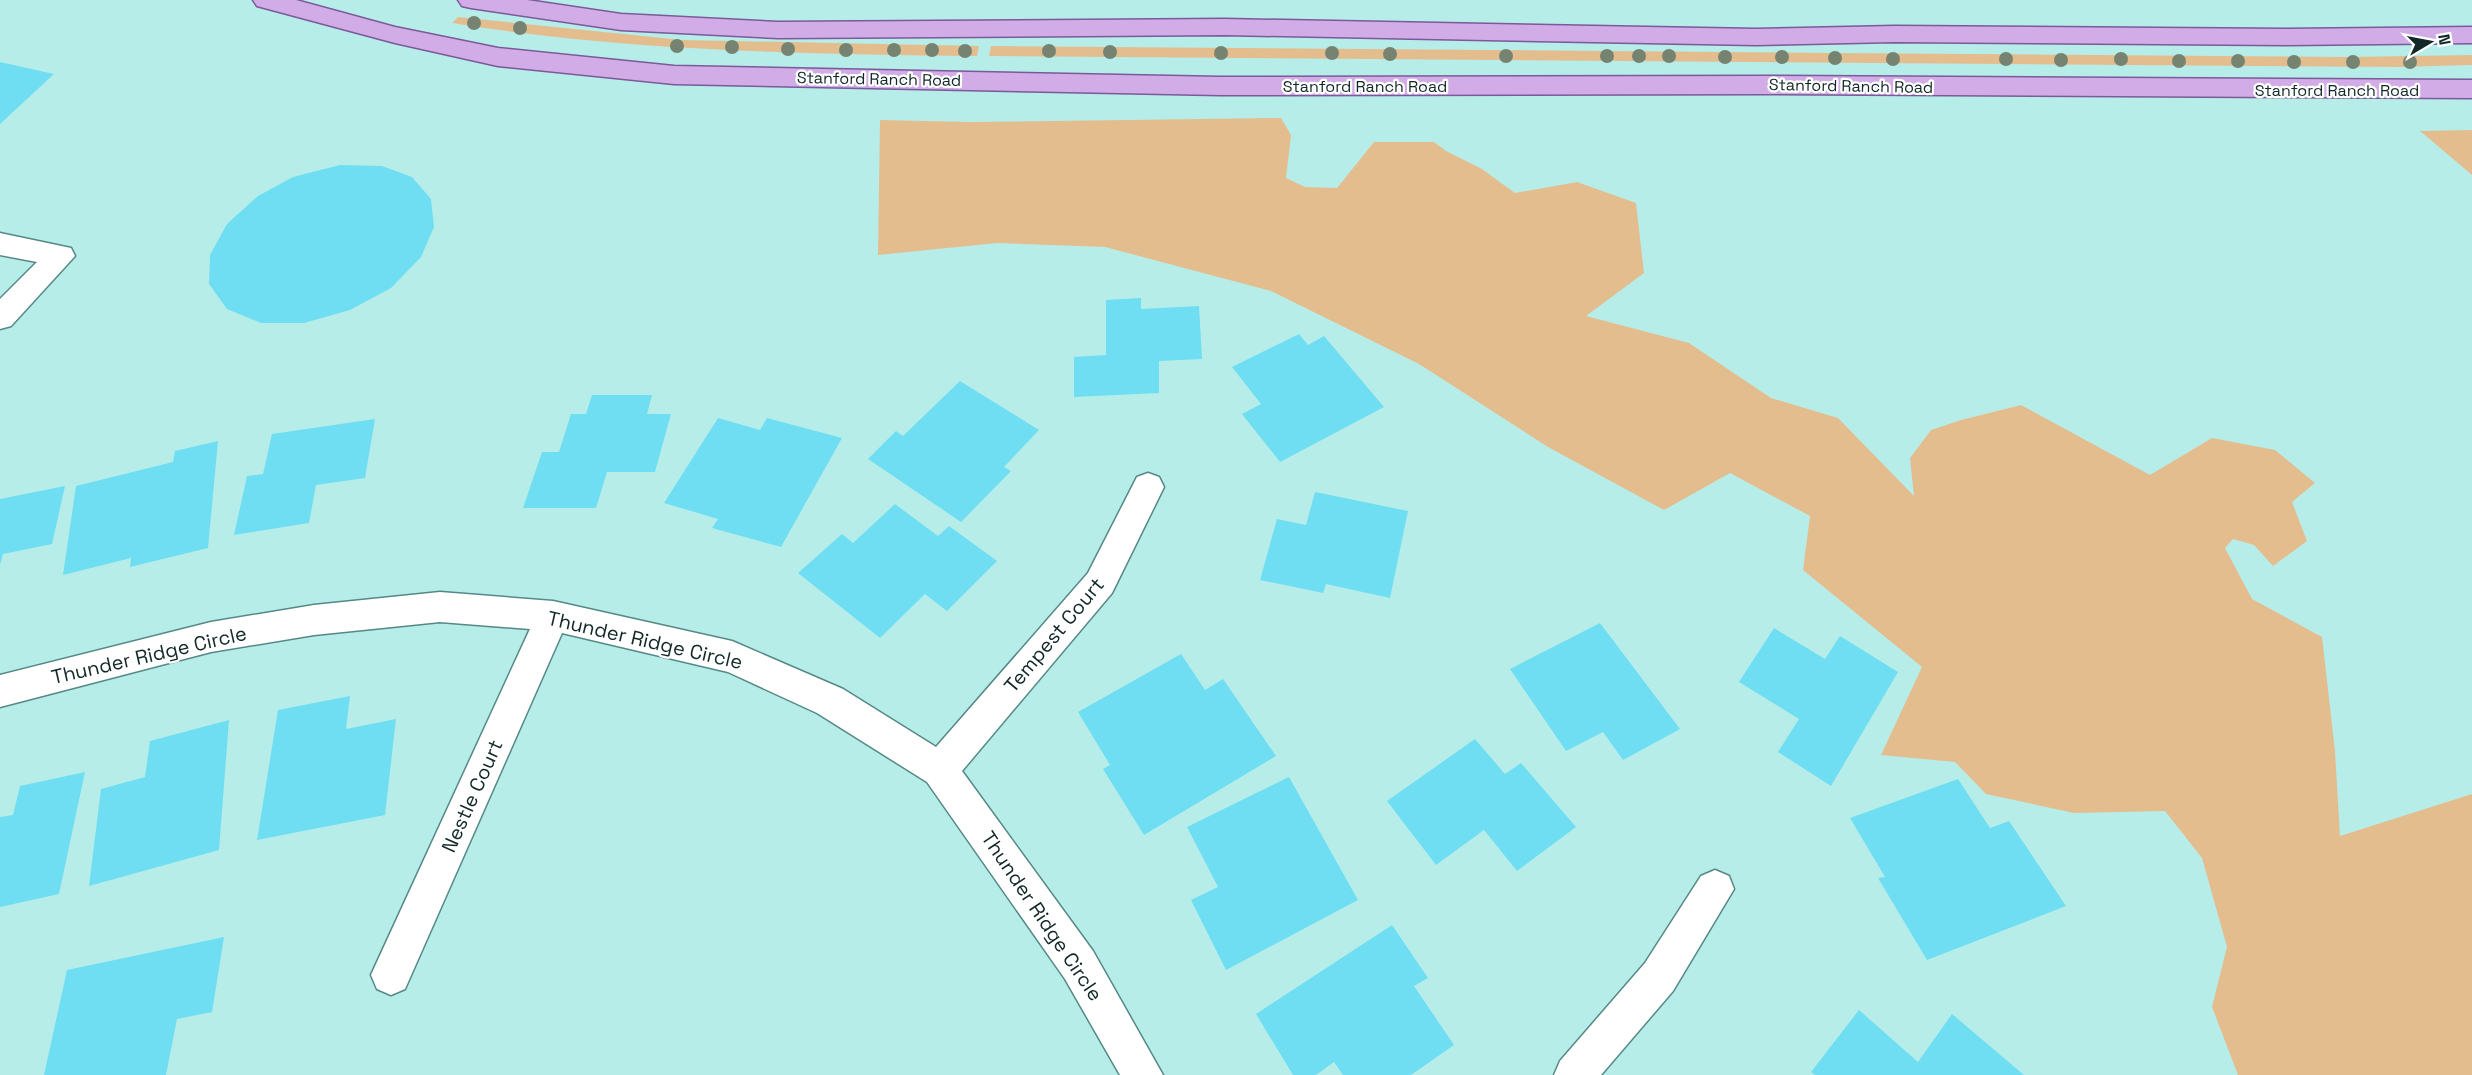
<svg xmlns="http://www.w3.org/2000/svg" width="2472" height="1075" font-family="'Space Grotesk',sans-serif">
<style>
.green{fill:#e4bd8f}
.building{fill:#6fdef2}
.lines{fill:none;stroke-linecap:round;stroke-linejoin:round}
.minor-casing{stroke:#558986;stroke-width:3}
.major-casing{stroke:#7a5a99;stroke-width:3}
.minor{fill:#fff;fill-rule:evenodd}
.major{fill:#d1ace7;fill-rule:evenodd}
.tree{fill:#778371}
.labels{text-anchor:middle;dominant-baseline:central;stroke-width:4.5;stroke-linejoin:round;paint-order:stroke}
.far-street-label{font-size:16px;fill:#122827;stroke:#fff}
.street-label{font-size:20px;fill:#122827;stroke:#fff}
</style>
<rect width="100%" height="100%" fill="#b7ede9"/>
<path class="green" d="M458 17 682 40 979 46 977 56C801 54 627 51 452 23Z
M991 46 2348 57 2472 55V65L2396 67 989 56Z
M1281 118 1291 135 1286 178 1305 187 1337 188 1374 142H1434L1446 151 1482 169 1515 193 1577 182 1636 203 1644 273 1586 316 1689 343 1771 398 1838 418 1914 496 1910 458 1931 430 1961 420 2021 405 2150 475 2212 438 2275 450 2315 483 2292 502 2307 541 2273 566 2254 545 2233 539 2225 548 2252 599 2322 637 2335 751 2340 836 2472 794V1075H2238L2212 1007 2227 947 2202 858 2165 811 2074 813 1986 794 1955 762 1881 755 1922 667 1803 570 1810 516 1730 473 1664 510 1548 447 1419 364 1271 291 1105 247 997 243 878 255 880 120 970 122Z
M2472 130V175L2420 131Z"/>
<path class="building" d="M0 62 54 74 0 124Z
M340 165 382 166 412 177 431 199 434 227 421 257 391 288 350 310 304 323H261L227 309 209 284 210 255 227 224 258 196 293 177Z
M1141 298V309L1199 306 1202 359 1159 361V393L1074 397V357L1106 355V300Z
M1299 334 1308 345 1324 336 1384 407 1280 462 1242 414 1261 404 1232 367Z
M960 381 1039 430 1004 467 1011 471 961 522 868 459 896 431 903 436Z
M592 395H652L647 414H671L655 472H607L596 508H523L542 452H559L571 414H586Z
M718 418 760 430 767 418 842 438 781 547 712 528 718 519 664 503Z
M375 419 365 478 316 485 309 523 234 535 247 476 263 474 272 434Z
M218 441 208 548 130 567 131 558 63 575 76 486 173 462 175 451Z
M65 486 52 544 3 554 0 565V499Z
M1315 492 1408 511 1390 598 1326 584 1323 593 1260 580 1277 519 1306 525Z
M895 504 938 536 949 526 997 561 947 611 925 594 880 638 798 573 842 534 853 543Z
M1600 623 1680 729 1623 760 1603 732 1566 751 1510 669Z
M1774 628 1825 659 1840 636 1898 672 1831 786 1778 752 1799 719 1739 682Z
M1181 654 1205 690 1223 679 1276 756 1144 835 1103 769 1110 765 1078 712Z
M350 696 346 729 396 719 385 815 257 840 278 710Z
M229 720 219 850 89 886 101 789 145 777 150 741Z
M1475 739 1505 774 1521 763 1576 827 1517 871 1484 830 1436 865 1387 801Z
M85 772 59 894 0 907V817L13 815 20 786Z
M1289 777 1358 900 1226 970 1191 900 1218 887 1187 827Z
M1958 779 1990 828 2009 821 2066 906 1927 960 1878 878 1885 877 1850 818Z
M1392 925 1428 978 1414 986 1454 1045 1411 1075H1343L1334 1062 1316 1075H1293L1256 1014Z
M224 937 212 1012 177 1019 166 1075H44L67 970Z
M1859 1010 1918 1062 1952 1014 2024 1075H1815L1811 1072Z"/>
<g class="lines">
<g class="minor-casing">
<path id="minor" d="M0 233 71 248 75 256 11 326 0 329V299L37 262 0 255Z
M1148 473 1159 477 1164 487 1112 593 962 771 1093 951 1163 1075H1120L1065 979 927 782 817 713 728 672 562 633 405 989 391 995 377 989 371 975 530 629 440 622 314 635 211 652 0 707V675L211 622 314 605 440 592 553 601 732 641 843 689 936 747 1088 573 1137 477Z
M1715 870 1729 876 1734 889 1673 991 1601 1075H1554L1560 1061 1645 963 1701 876Z"/>
</g>
<g class="major-casing">
<path id="major" d="M253 0H296L395 27 498 48 674 66 1220 77 1767 76 2472 80V98L1767 94 1220 95 674 84 498 66 395 43 257 6Z
M458 0H527L621 14 778 22 1225 19 1756 29 1894 26 2287 29 2472 27V43L2287 45 1894 42 1756 45 1225 35 778 38 621 30 471 8 462 6Z"/>
</g>
<use href="#minor" class="minor"/>
<use href="#major" class="major"/>
</g>
<g class="tree">
<circle cx="474" cy="23" r="7"/>
<circle cx="520" cy="28" r="7"/>
<circle cx="677" cy="46" r="7"/>
<circle cx="732" cy="47" r="7"/>
<circle cx="788" cy="49" r="7"/>
<circle cx="846" cy="50" r="7"/>
<circle cx="894" cy="50" r="7"/>
<circle cx="932" cy="50" r="7"/>
<circle cx="965" cy="51" r="7"/>
<circle cx="1049" cy="51" r="7"/>
<circle cx="1110" cy="52" r="7"/>
<circle cx="1221" cy="53" r="7"/>
<circle cx="1332" cy="53" r="7"/>
<circle cx="1390" cy="54" r="7"/>
<circle cx="1506" cy="56" r="7"/>
<circle cx="1607" cy="56" r="7"/>
<circle cx="1639" cy="56" r="7"/>
<circle cx="1669" cy="56" r="7"/>
<circle cx="1725" cy="57" r="7"/>
<circle cx="1782" cy="57" r="7"/>
<circle cx="1835" cy="58" r="7"/>
<circle cx="1893" cy="59" r="7"/>
<circle cx="2006" cy="59" r="7"/>
<circle cx="2121" cy="59" r="7"/>
<circle cx="2061" cy="60" r="7"/>
<circle cx="2179" cy="61" r="7"/>
<circle cx="2238" cy="61" r="7"/>
<circle cx="2294" cy="62" r="7"/>
<circle cx="2353" cy="62" r="7"/>
<circle cx="2410" cy="62" r="7"/>
</g>
<g class="labels">
<g class="far-street-label">
<text transform="translate(879 79) rotate(1)">Stanford Ranch Road</text>
<text x="1365" y="86">Stanford Ranch Road</text>
<text transform="translate(1851 86) rotate(1)">Stanford Ranch Road</text>
<text x="2337" y="90">Stanford Ranch Road</text>
</g>
<g class="street-label">
<text transform="translate(1054 635) rotate(-50)">Tempest Court</text>
<text transform="translate(645 640) rotate(13)">Thunder Ridge Circle</text>
<text transform="translate(149 655) rotate(-13)">Thunder Ridge Circle</text>
<text transform="translate(472 796) rotate(-66)">Nestle Court</text>
<text transform="translate(1042 916) rotate(56)">Thunder Ridge Circle</text>
</g>
</g>
<g transform="translate(2430 42) rotate(80)" stroke="#ffffff" stroke-width="4.5" paint-order="stroke">
<path d="M0-4.5L10 22L0 15L-10 22Z" fill="#122827"/>
<text y="-9" font-size="16" font-weight="bold" text-anchor="middle" fill="#122827">N</text>
</g>
</svg>
